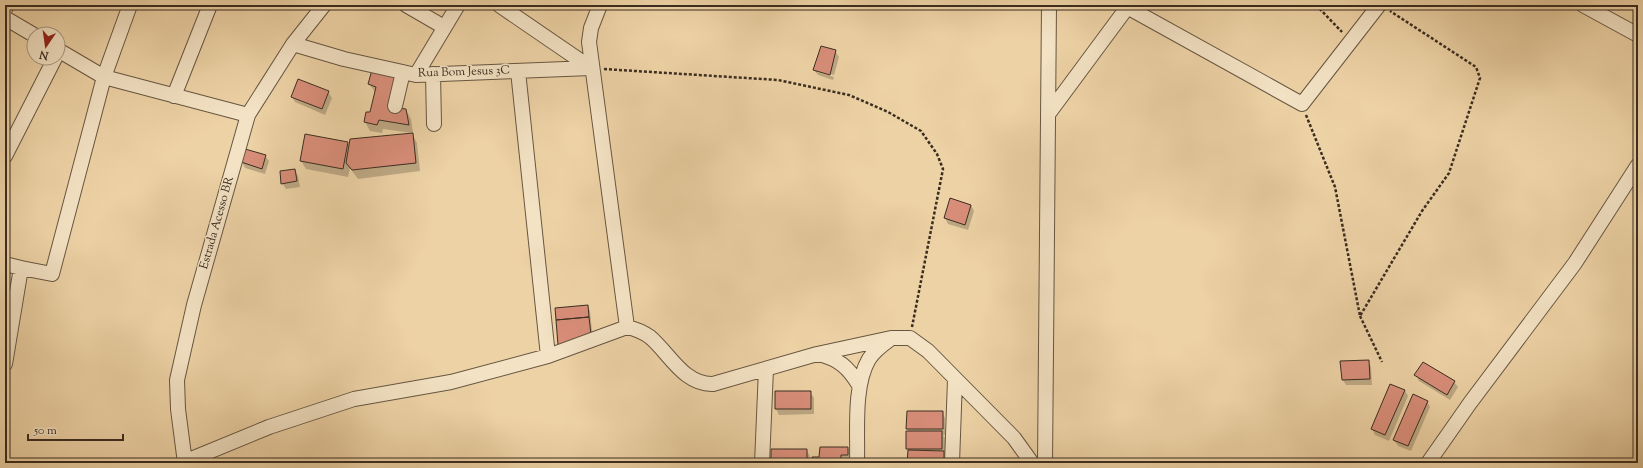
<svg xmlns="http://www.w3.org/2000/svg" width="1643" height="468" font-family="'Sorts Mill Goudy',serif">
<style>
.shadow{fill:#0003}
.building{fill:#d98e7a;stroke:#3a2d20}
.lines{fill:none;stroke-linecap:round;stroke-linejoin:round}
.minor-casing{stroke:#675641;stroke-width:16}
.path{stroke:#3a2d20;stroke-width:2.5;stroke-dasharray:3 2;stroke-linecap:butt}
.minor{stroke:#f3e2c4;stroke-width:14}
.labels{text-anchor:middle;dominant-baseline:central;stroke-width:3;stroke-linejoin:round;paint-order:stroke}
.street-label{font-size:12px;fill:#3a2d20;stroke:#f3e2c4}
</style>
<rect width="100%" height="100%" fill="#edd2a5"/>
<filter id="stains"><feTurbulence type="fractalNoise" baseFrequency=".005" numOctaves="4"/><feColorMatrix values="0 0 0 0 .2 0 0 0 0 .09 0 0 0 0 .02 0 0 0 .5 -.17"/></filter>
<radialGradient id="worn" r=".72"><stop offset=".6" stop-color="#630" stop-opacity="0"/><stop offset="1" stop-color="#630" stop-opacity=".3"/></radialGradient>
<path class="shadow" d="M835 51 839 57 834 75 817 70V72L834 77 833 80 818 75 814 70Z
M373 71 397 109 406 110 411 119 413 133 383 129 382 133 370 131 365 122 371 113 376 93 369 84Z
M328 92 332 98 325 115 295 102 292 97Z
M412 134 417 143 420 171 358 179 350 168 348 177 306 169 301 161 348 143 350 146Z
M265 156 269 161 265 174 245 168 242 162Z
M295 170 298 176 300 187 286 189 282 183Z
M971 205 974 211 968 230 948 224 945 218Z
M587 306 590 311 593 340 562 350Z
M1368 361 1371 367 1372 385H1346L1343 380Z
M1416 375 1454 382 1458 387 1450 400 1419 381Z
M1405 391 1408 396 1389 441 1375 435 1372 429Z
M776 392H810L814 398V414L779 415 776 409Z
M1427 401 1430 407 1411 451 1398 446 1394 440Z
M942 412 945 418V435H943L945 438V454L946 463H908L909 452 907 449 909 432 907 429Z
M848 448 851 454V460H844V463H813L820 458Z
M806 450 810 456V463H772Z"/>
<path class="building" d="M821 46 836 50 830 75 813 70Z
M372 70 398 76 390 107 406 109 409 125 379 120 377 125 364 122 366 112H370L376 87 368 84Z
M298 79 329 91 322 109 291 97Z
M413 133 416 163 352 170 346 163 350 139Z
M305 134 348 142 343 169 300 161Z
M245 149 266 155 262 169 241 162Z
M295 169 297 181 281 184 280 171Z
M950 198 971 205 965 225 944 218Z
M588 305 589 317 556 320 555 308Z
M589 317 591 335 558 345 556 320Z
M1369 360 1370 379 1342 380 1340 361Z
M1423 362 1455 381 1447 395 1414 375Z
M1390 384 1405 390 1385 435 1371 429Z
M775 391H811V409H775Z
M1413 394 1428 401 1408 446 1393 440Z
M907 411H943V429H906Z
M906 431H942V449H906Z
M820 447H848V455H841V463H812V457H819Z
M771 449H807V463H771Z
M908 450 944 451V463H907Z"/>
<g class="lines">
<g class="minor-casing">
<path id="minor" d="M406 5 444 27
M499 5 591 68
M600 5 591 28 589 42 627 327C636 329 643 332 650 337 670 354 684 385 713 384L817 354 891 338H910L928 351 1014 438 1032 463
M1583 5 1638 35
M1127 7 1302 104 1379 5
M5 9 7 5
M5 18 34 35
M293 44 344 59 416 75 591 68
M58 50 104 77 248 115
M518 71 548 356
M433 74 434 124
M416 75 458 5
M174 96 210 5
M395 106 403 72
M1049 113 1129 5
M5 156 55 58
M5 264 21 268
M818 354C839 359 848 367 859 385
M5 364 21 268 52 274 104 77 130 5
M184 462 269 427 354 399 451 382 548 356 627 327
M185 463 178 409 177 380 194 305 248 115 293 44 324 5
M762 463 766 369
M857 463C858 432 853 386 869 359 874 351 882 345 889 340
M952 463 955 379
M1045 463 1049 5
M1428 463 1470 403 1575 263 1638 165"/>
</g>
<path class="path" d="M1316 5 1342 32
M604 69 778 80 849 95 888 112 921 131 937 154 943 169 912 327
M1306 115 1335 187 1360 316 1422 211 1449 173 1480 78 1476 67 1390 11
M1360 316 1382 362"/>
<use href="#minor" class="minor"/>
</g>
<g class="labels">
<g class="street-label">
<text transform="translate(464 72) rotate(-2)">Rua Bom Jesus 3C</text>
<text transform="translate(217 223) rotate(-74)">Estrada Acesso BR</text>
</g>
</g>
<rect width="1643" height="468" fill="none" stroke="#edd2a5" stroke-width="20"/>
<rect x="6" y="6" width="1631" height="456" fill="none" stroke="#3a2d20" stroke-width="2"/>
<rect x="10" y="10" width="1623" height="448" fill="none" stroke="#3a2d20"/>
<g transform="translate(46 46) rotate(193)"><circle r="19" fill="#f3e2c4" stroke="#a99a82"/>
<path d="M0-3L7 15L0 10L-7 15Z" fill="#8f2418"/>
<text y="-6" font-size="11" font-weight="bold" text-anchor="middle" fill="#3a2d20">N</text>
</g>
<path d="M28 434v6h95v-6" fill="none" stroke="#3a2d20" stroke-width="2"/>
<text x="34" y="434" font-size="12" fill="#3a2d20" stroke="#f3e2c4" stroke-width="3" paint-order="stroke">50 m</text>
<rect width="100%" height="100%" filter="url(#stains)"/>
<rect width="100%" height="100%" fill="url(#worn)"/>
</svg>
